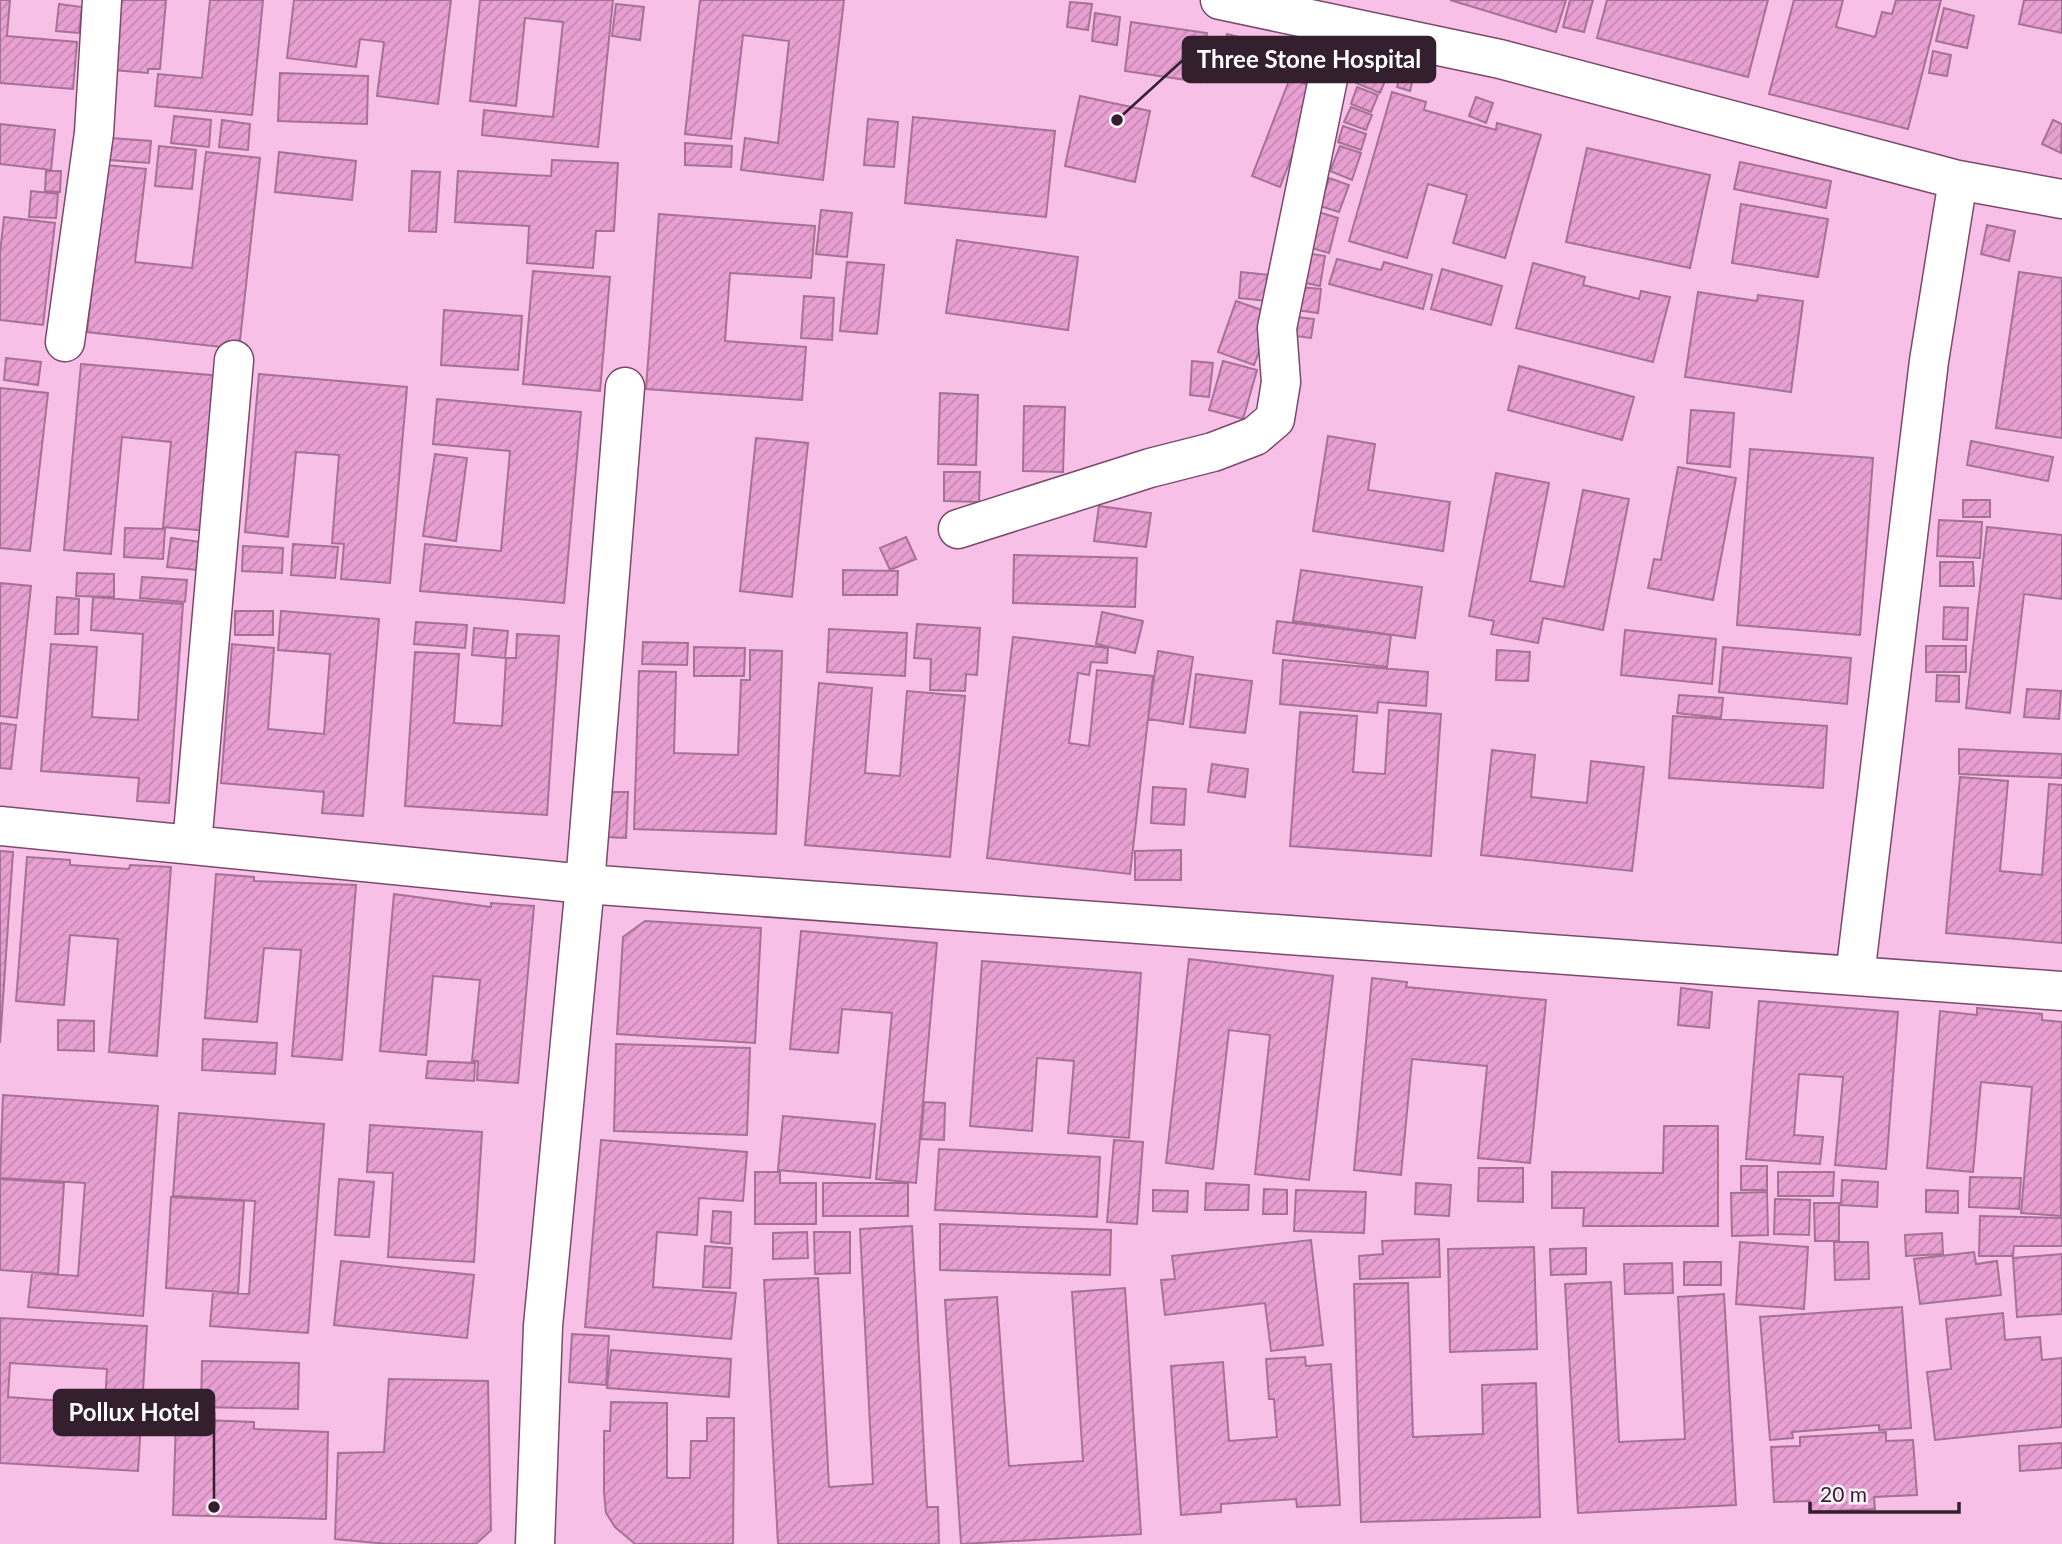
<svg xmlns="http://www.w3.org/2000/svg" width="2062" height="1544" font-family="Lato,sans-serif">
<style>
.building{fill:url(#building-hatch);stroke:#a57295;stroke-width:2;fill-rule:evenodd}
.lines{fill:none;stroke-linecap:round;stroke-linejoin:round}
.street-casing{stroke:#794a6b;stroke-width:41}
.street{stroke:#fff;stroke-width:38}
.leader{fill:none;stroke:#331f2d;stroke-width:2.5}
.callout-dot{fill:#331f2d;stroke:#fcf1f8;stroke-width:2.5}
.callout{fill:#331f2d;stroke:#331f2d;stroke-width:2.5}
.callout-label{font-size:24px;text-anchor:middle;font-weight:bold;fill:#fff}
</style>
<defs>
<pattern id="building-hatch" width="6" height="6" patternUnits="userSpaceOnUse" patternTransform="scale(1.75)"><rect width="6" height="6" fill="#e89fd2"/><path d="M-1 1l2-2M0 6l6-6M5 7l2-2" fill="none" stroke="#c788b5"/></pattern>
</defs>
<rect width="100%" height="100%" fill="#f8c0e6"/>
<path class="building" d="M0 0H10L7 36 77 42 73 89 0 83Z
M120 0H166L160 69H148V73L113 70Z
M210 0H263L252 115 155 106 158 74 202 78Z
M294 0H451L438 104 377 96 384 42 360 39 356 67 287 58Z
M480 0H613L598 147 482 135 484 110 553 117 563 22 525 18 516 106 470 101Z
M700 0H844L823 180 741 170 745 138 778 143 789 41 743 35 731 139 685 134Z
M1450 0H1566L1556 32Z
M1570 0H1593L1584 32 1563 27Z
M1607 0H1768L1748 77 1597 38Z
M1794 0H1843L1836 27 1875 37 1882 12 1892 14 1896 0H1941L1908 129 1769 94Z
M2024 0H2062V33L2019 24Z
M1070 2 1092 4 1088 30 1067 27Z
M59 4 82 7 79 33 56 31Z
M616 4 644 7 640 40 612 36Z
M1944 8 1974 16 1967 48 1936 41Z
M1095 13 1120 17 1117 45 1092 41Z
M1131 22 1207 33 1200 82 1125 71Z
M1227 34 1255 41 1248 72 1220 65Z
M1933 51 1951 55 1947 76 1929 73Z
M1362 66 1387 76 1380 93 1356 83Z
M1402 71 1414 74 1410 91 1397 87Z
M280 73 368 76 367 124 278 121Z
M1290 78 1318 89 1280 187 1252 176Z
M1357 87 1378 95 1371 112 1351 104Z
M1392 92 1426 102 1424 110 1496 130 1497 123 1541 135 1505 258 1453 243 1467 195 1428 184 1407 258 1349 241Z
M1080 96 1150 111 1135 182 1065 166Z
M1476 97 1493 103 1486 123 1469 116Z
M1351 107 1372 115 1366 130 1344 122Z
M174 116 211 120 209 147 171 143Z
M913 117 1055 131 1046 217 905 203Z
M868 119 898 122 894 167 864 165Z
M222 120 250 124 248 150 219 147Z
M2053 120 2062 124 2061 153 2042 144Z
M0 124 55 130 51 170 0 164Z
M1343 126 1366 134 1361 150 1338 142Z
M111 138 151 141 149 163 109 160Z
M685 143 732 146 731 167 685 165Z
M159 146 196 150 192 189 155 186Z
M1340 146 1361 153 1352 180 1330 171Z
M1587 148 1710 175 1690 268 1566 242Z
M206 152 260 158 239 349 87 332 106 165 146 169 135 262 192 268Z
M279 152 356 161 352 200 275 192Z
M552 160 618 163 614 231H596L593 268 527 263 529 226 455 222 458 171 551 176Z
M1740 162 1831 181 1826 208 1734 189Z
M46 171H61L60 192 45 191Z
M412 171 440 172 436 232 409 231Z
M1329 178 1349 185 1339 212 1320 206Z
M31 191 58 194 56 218 29 217Z
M1741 204 1828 219 1818 277 1732 263Z
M821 210 852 213 847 257 816 254Z
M1318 212 1338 218 1329 253 1308 247Z
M659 214 815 226 811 278 730 273 725 341 806 347 802 400 646 389Z
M4 217 55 223 43 325 0 320V253Z
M1987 225 2015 231 2009 261 1981 254Z
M957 240 1078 257 1068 330 946 313Z
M1306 253 1325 256 1320 286 1301 282Z
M1337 259 1381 270 1384 262 1432 275 1423 309 1329 284Z
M847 262 884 265 877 334 840 331Z
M1533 263 1585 277 1583 285 1639 299 1641 291 1670 297 1653 362 1516 328Z
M1442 269 1502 286 1491 325 1431 309Z
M533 271 610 277 600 391 523 384Z
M1241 272 1280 276 1277 302 1239 298Z
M2019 272 2062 278V438L1996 428Z
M1300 287 1321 289 1318 313 1296 310Z
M1698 292 1757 301 1758 295 1803 301 1791 392 1685 377Z
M804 296 834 298 832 340 801 338Z
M1236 301 1273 314 1254 365 1218 352Z
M444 310 522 316 518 370 441 365Z
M1297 317 1314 319 1311 338 1295 336Z
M6 358 41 362 38 385 4 380Z
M1192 361 1213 363 1209 397 1190 395Z
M1223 361 1257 370 1243 419 1209 410Z
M81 364 222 376 208 531 163 527 171 442 122 437 111 554 64 550Z
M1519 366 1634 397 1622 440 1508 410Z
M259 374 407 387 390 583 341 579 344 544 332 543 339 455 296 452 288 537 245 532Z
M0 388 48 393 30 551 0 548Z
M940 393 978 395 976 465 938 464Z
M437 399 581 412 564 603 420 591 425 544 501 551 510 451 433 444Z
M1024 406 1065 407 1063 472 1023 471Z
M1691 410 1734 413 1730 467 1687 463Z
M1328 436 1375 444 1368 490 1450 502 1443 551 1313 531Z
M756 438 808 443 792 597 740 591Z
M1971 441 2053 457 2048 481 1967 465Z
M1750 449 1873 458 1860 635 1737 625Z
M435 454 467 458 456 541 423 536Z
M1678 467 1736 478 1713 600 1648 588 1654 559 1661 560Z
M944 472H980L979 502 944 501Z
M1496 473 1549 483 1530 581 1564 587 1583 490 1629 499 1603 630 1543 618 1538 643 1491 634 1494 621 1469 616Z
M1963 500H1990V517H1963Z
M1099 506 1151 513 1146 547 1094 541Z
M1939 520 1982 522 1980 558 1937 556Z
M1987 527 2062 535V599L2024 594 2010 713 1966 708Z
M125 528 165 529 163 559 124 557Z
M906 537 916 559 890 570 880 548Z
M171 538 201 542 198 570 167 567Z
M293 544 338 547 335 578 291 575Z
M243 546 283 548 282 573 242 571Z
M1014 555 1137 558 1135 607 1013 603Z
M1940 562H1973L1974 586H1940Z
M843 570 898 571 897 595H843Z
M1301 570 1422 587 1415 638 1293 621Z
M77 573 114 574V597L76 596Z
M142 577 187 580 185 602 140 598Z
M0 583 31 586 17 718 0 716Z
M57 597 79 599 78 634H55Z
M93 597 183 604 169 803 137 801 139 778 41 771 51 644 97 647 92 717 138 720 143 634 91 630Z
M1944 607 1968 608 1967 640 1943 639Z
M235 611H273V635H235Z
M281 611 379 619 363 816 322 813 324 792 221 783 232 644 274 648 268 729 324 734 330 654 278 650Z
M1102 612 1143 621 1135 653 1096 644Z
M1277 621 1391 635 1387 667 1273 653Z
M416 622 467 625 465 648 414 644Z
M917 624 980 628 977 675 966 674 965 691 930 690 931 659 914 658Z
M474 628 508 631 505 658 472 655Z
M829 629 907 633 905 676 827 672Z
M1625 630 1716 639 1712 684 1621 675Z
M517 634 559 636 547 815 405 806 415 652 459 654 454 723 502 726 506 658H516Z
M1013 637 1108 648 1107 663 1091 662 1089 675 1078 673 1069 743 1089 746 1097 670 1153 676 1130 874 987 858Z
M643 642 688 643 687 665 642 664Z
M1926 646H1966V672H1926Z
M694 647 745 648 744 676H694Z
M1723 647 1851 658 1847 704 1719 692Z
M750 650 782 651 776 834 634 829 639 671 676 672 674 753 738 755 741 680H750Z
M1497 650 1530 652 1528 681 1496 680Z
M1158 651 1193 657 1183 724 1148 719Z
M1283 660 1428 672 1426 706 1378 702 1377 713 1280 704Z
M1196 674 1252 681 1245 733 1190 727Z
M1937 675 1959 676V702L1936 701Z
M819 683 872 688 865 773 900 776 907 691 965 696 950 857 805 845Z
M2027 689 2061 691 2059 719 2024 717Z
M1679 695 1723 698 1721 718 1677 713Z
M1389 710 1441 714 1431 856 1290 846 1300 712 1357 716 1353 772 1385 774Z
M1673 716 1827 726 1823 788 1669 778Z
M0 723 16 725 11 769 0 768Z
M1959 749 2062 754V778L1959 774Z
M1492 750 1535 755 1531 797 1587 803 1591 761 1644 767 1632 871 1481 855Z
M1212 764 1248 769 1245 797 1208 792Z
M1960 777 2008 781 2000 871 2042 875 2049 784 2062 785V943L1946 933Z
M1153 787 1186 789 1184 825 1151 823Z
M608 792H628L626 838 606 837Z
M1181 850V880H1135V851Z
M0 851 13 852 0 1043Z
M27 857 70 860V865L129 869 130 865 171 867 157 1056 109 1052 118 939 70 935 64 1005 16 1001Z
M216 874 254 877V881L356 885 342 1060 292 1056 301 950 264 948 257 1022 205 1018Z
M394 894 491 907V903L534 906 518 1083 477 1080 478 1061H472L480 980 433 976 426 1055 380 1051Z
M645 921 761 928 755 1043 617 1034 623 937Z
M801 931 937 943 916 1183 876 1179 892 1013 842 1009 838 1053 790 1049Z
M1189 959 1333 976 1309 1180 1255 1174 1270 1035 1229 1030 1213 1169 1166 1163Z
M982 961 1141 973 1129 1138 1068 1133 1074 1061 1037 1058 1032 1131 970 1126Z
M1372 978 1407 982 1406 987 1546 1000 1530 1163 1478 1158 1487 1066 1412 1059 1401 1175 1354 1170Z
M1681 988 1712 992 1709 1028 1678 1025Z
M1759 1001 1898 1012 1886 1169 1835 1165 1843 1077 1799 1074 1794 1135 1823 1137 1820 1164 1746 1159Z
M1977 1008 2042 1014V1020L2062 1022 2061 1216 2021 1213 2032 1087 1981 1082 1973 1172 1927 1168 1940 1011 1977 1015Z
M58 1020 94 1021V1051L58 1050Z
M203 1039 277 1043 275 1074 202 1070Z
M616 1044 750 1048 747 1135 614 1131Z
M428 1061 475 1063 474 1081 426 1078Z
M3 1095 158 1106 143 1316 28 1307 32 1273 78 1276 85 1183 0 1178Z
M924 1102 945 1103 944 1140 921 1139Z
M179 1113 324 1124 308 1333 210 1326 213 1292 249 1294 255 1201 173 1196Z
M783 1116 875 1124 870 1178 778 1170Z
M370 1125 482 1132 474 1262 388 1257 393 1173 367 1172Z
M1664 1126H1718V1226H1583L1584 1208H1552V1172L1663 1173Z
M601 1140 747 1152 743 1201 699 1198 697 1235 657 1232 653 1287 736 1293 731 1339 585 1327Z
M1114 1140 1143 1142 1137 1224 1107 1222Z
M939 1149 1100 1157 1097 1217 935 1210Z
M1741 1166H1767V1190H1741Z
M1479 1168H1523V1202L1478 1201Z
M755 1172H780V1183H816V1224H755Z
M1778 1172H1834L1833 1196H1778Z
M1970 1177 2021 1178 2019 1209 1969 1207Z
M0 1179 64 1183 58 1274 0 1270Z
M339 1179 374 1182 369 1237 335 1235Z
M1842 1180 1878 1182 1877 1207 1841 1205Z
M823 1183H908V1216H823Z
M1206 1183 1249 1185 1248 1210H1205Z
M1416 1183 1451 1185 1449 1216 1415 1214Z
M1264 1189 1287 1190V1214H1263Z
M1153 1190 1188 1191 1187 1212 1153 1211Z
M1296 1190 1366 1192 1364 1233 1294 1231Z
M1926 1190 1958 1191V1213L1926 1212Z
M1767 1192 1768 1235 1732 1236 1731 1193Z
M171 1197 244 1201 238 1293 166 1288Z
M1775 1199 1810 1200 1809 1235 1774 1234Z
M1814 1203H1839V1241H1815Z
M713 1211 731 1212 730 1244 711 1242Z
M1980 1216 2062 1218V1246H2014L2013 1256H1979Z
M940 1224 1111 1230 1110 1275 940 1270Z
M912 1226 927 1507H938L939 1544H778L764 1280 818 1278 829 1487 873 1484 860 1229Z
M807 1232 808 1258 773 1259V1233Z
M814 1232H850V1273L815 1274Z
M1942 1233 1943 1254 1906 1256 1905 1235Z
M1439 1239 1440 1277 1360 1279 1359 1256 1383 1254 1382 1241Z
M1311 1240 1323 1345 1271 1351 1265 1303 1165 1315 1161 1280 1175 1279 1172 1256Z
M1740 1242 1808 1247 1804 1309 1736 1304Z
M1834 1242H1868L1869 1279 1835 1280Z
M705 1246 732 1248 730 1288 703 1287Z
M1534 1247 1537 1349 1450 1352 1448 1249Z
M1586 1248V1274L1551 1275 1550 1249Z
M1974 1252 1976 1264 1997 1261 2001 1295 1920 1304 1914 1259Z
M2062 1254V1314L2017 1317 2013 1258Z
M341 1261 474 1275 467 1338 334 1325Z
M1684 1262H1721V1285H1684Z
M1672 1263 1673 1293 1625 1294 1624 1264Z
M1611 1282 1619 1442 1685 1439 1678 1297 1724 1294 1736 1505 1578 1513 1565 1284Z
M1408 1283 1413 1437 1483 1434 1482 1385 1536 1383 1540 1517 1361 1522 1354 1284Z
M1125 1288 1141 1534 961 1544 945 1300 997 1297 1009 1466 1083 1461 1072 1292Z
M1902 1307 1911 1428 1879 1430V1425L1792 1432 1793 1438 1770 1440 1760 1317Z
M2003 1313 2005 1340 2040 1337 2042 1360 2062 1358V1427L1935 1440 1927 1372 1951 1369 1946 1319Z
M0 1318 147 1326 138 1471 0 1463ZM10 1363 107 1369 105 1404 8 1397Z
M572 1334 609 1336 606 1385 569 1382Z
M611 1350 731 1359 729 1397 607 1388Z
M1305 1357 1306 1366 1331 1364 1340 1505 1297 1507 1296 1499 1221 1504V1512L1181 1515 1171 1366 1223 1362 1229 1441 1277 1437 1274 1399H1269L1266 1359Z
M202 1361 299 1363 298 1409 201 1407Z
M389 1379 488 1381 491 1530 476 1544H387L335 1539 338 1453 384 1452Z
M611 1402 667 1403V1478H690L691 1441H707V1418H734L733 1544H635L615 1527 606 1513 604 1492V1431H610Z
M176 1419 254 1422V1429L328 1432 326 1519 173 1515Z
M1886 1432V1441L1913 1440 1917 1495 1874 1497 1875 1509 1811 1512 1810 1501 1774 1502 1771 1447 1800 1446V1437Z
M2062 1443V1468L2020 1471 2019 1446Z"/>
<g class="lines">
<g class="street-casing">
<path id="street" d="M1220 0 1500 59 1958 180 2062 199
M65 342 94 133 102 0
M958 529 1150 468 1213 452 1255 436 1275 419 1281 382 1277 328 1339 25
M0 826 585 884 2062 991
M192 845 234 360
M1855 976 1929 361 1958 180
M535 1544 543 1326 585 884 625 387"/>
</g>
<use href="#street" class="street"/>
</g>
<path class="leader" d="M1117 120L1183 60M214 1507L214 1412"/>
<g class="callout-dot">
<circle cx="1117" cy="120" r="7"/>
<circle cx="214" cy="1507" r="7"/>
</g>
<g class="callout">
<rect x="1183" y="37" width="252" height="45" rx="7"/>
<rect x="54" y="1390" width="160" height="45" rx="7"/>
</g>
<g class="callout-label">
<text x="1309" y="68">Three Stone Hospital</text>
<text x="134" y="1421">Pollux Hotel</text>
</g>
<path d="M1810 1502v10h149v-10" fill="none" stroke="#331f2d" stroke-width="3.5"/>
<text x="1820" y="1502" font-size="21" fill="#331f2d" stroke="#fcf1f8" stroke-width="5" paint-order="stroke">20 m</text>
</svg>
